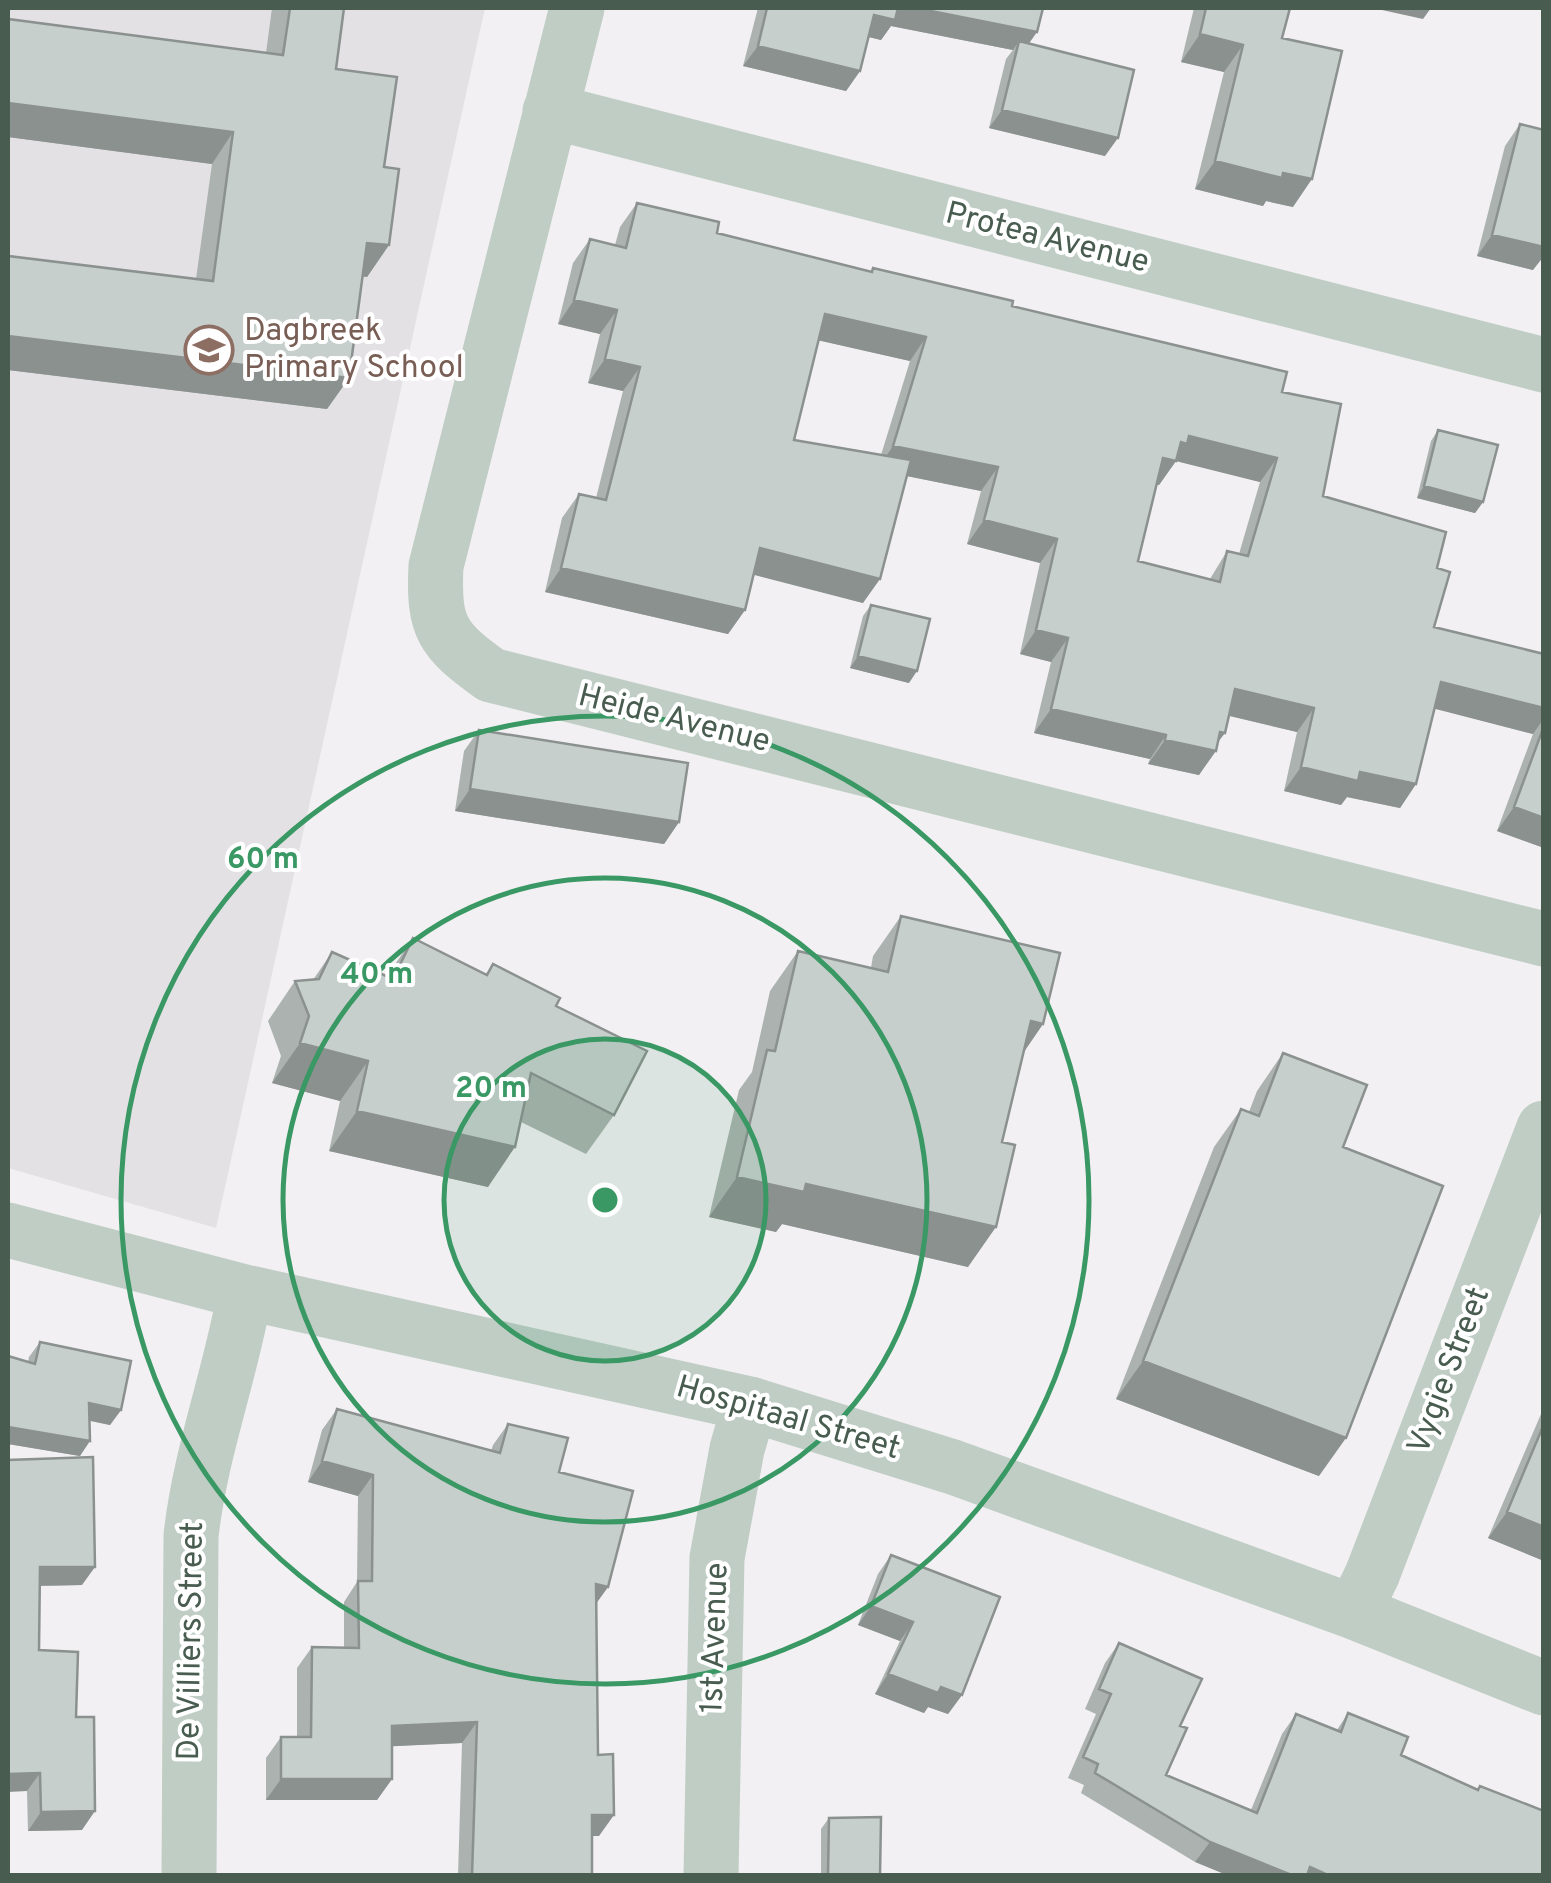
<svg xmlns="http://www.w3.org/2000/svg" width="1551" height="1883" font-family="Overpass,sans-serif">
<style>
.education{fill:#e3e1e4}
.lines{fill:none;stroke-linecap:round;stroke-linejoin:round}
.minor{stroke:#bfcdc5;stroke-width:55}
.wall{fill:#abb2af;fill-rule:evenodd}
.shaded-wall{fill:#8b918f}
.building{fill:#c7cfcc;stroke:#8b918f;stroke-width:2.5;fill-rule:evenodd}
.ring{fill:none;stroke:#399864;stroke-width:5}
.labels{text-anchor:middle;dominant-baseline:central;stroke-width:8;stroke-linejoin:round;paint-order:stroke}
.street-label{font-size:32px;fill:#495c50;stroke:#fff}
.education-label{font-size:32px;fill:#785e54;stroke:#fff;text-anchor:start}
.centre{fill:#399864;stroke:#fff;stroke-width:5}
.ring-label{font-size:30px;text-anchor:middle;font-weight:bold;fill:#399864;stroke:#fff;stroke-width:8;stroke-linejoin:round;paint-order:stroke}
</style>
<rect width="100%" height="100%" fill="#f2f0f2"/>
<path class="education" d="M8 8H485L216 1228 8 1168Z"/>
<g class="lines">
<path class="minor" d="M577 8 436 566C433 627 442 640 491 675L1544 939
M550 111 1544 365
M8 1230 245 1292 750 1404 953 1467 1354 1612 1544 1688
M1354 1612 1372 1575 1544 1128
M189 1876 191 1536C200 1453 231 1374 245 1292
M711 1876 717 1558 737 1449 750 1404"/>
</g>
<path class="wall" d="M272 8H344L336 69 384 167 389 245 367 277 362 276 349 378 327 409 8 370V256L196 279 212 164 8 137V19L266 53Z
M758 8H1043L1029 43 1105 156 989 128 1006 59 1013 50 891 26 881 40 869 37 860 71 846 91 743 66Z
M1194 8H1290L1282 38 1293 207 1266 201 1263 206 1195 189 1224 72 1181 62Z
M1520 124 1533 270 1477 256 1505 146Z
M637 203 717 233 871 271 873 268 1012 306 1282 392 1323 496 1437 568 1434 627 1541 654 1544 646V848L1497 831 1533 734 1434 708 1416 784 1400 808 1347 797 1341 805 1284 791 1297 732 1229 716 1218 743 1199 775 1148 764 1150 759 1034 733 1051 662 1020 654 1040 563 967 544 981 491 907 476 863 603 753 574 745 610 728 634 545 592 562 518 579 494 596 498 623 391 588 383 600 334 558 324 573 263 590 239 615 245 620 227ZM818 340 910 361 881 455 794 440ZM1176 461 1260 482 1239 554 1227 551 1210 579 1138 561 1157 484 1159 485Z
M1438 430 1483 502 1475 513 1417 498 1431 441Z
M871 605 909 683 850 668 863 616Z
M479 730 679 822 664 844 455 811 464 751Z
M901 916 1043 1024 1024 1052 968 1267 782 1224 776 1232 709 1217 739 1090 752 1072 770 991 798 951 871 968 873 956Z
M413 938 486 974 493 964 556 1006 614 1115 586 1154 521 1122 488 1187 329 1151 340 1101 272 1083 281 1056 268 1021 295 981 313 980 332 952 387 976Z
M1283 1053 1343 1147 1319 1476 1116 1399 1214 1147 1241 1109 1249 1112 1257 1091Z
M40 1342 121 1410 110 1425 90 1421 80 1456 8 1444V1356L28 1362 29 1357Z
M1544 1407V1561L1488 1538Z
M337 1409 491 1451 493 1445 508 1424 559 1472 608 1587 596 1603 599 1836H592V1876H458L462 1743 392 1746V1779L377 1800H266V1758L281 1737H297V1668L312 1647 344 1648V1602L357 1582 358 1496 308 1482 322 1430Z
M8 1460 82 1585 40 1586 39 1650 76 1717 82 1830 28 1831 27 1791Z
M891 1555 962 1695 948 1714 928 1707 924 1713 875 1694 900 1641 858 1625 878 1574Z
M1119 1643 1180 1726 1166 1775 1251 1810 1282 1734 1296 1714 1337 1730 1348 1713 1401 1755 1477 1790 1480 1786 1544 1811 1195 1862 1081 1793 1084 1785 1068 1778 1096 1714 1085 1709 1105 1663Z
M829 1818 880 1876H821V1829Z"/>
<path class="shaded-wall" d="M897 8H916L1037 32 1023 52 1019 41 1013 50 891 26 881 40 860 35 874 15Z
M1373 8H1431L1423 19Z
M1200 34 1243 45 1224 72 1181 62Z
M758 46 860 71 846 91 743 66Z
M8 103 233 132 212 164 8 137Z
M1002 110 1118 138 1105 156 989 128Z
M1215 161 1283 173 1312 179 1293 207 1266 201 1263 206 1195 189Z
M1492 235 1544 247V256L1533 270 1477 256Z
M367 243 389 245 367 277 345 274Z
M574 300 617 310 600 334 558 324Z
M825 314 926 337 910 361 808 338Z
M8 336 349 378 327 409 8 370Z
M605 359 640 367 623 391 588 383Z
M1189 436 1277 458 1260 482 1176 461 1159 485 1147 482 1163 458Z
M893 446 998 467 981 491 877 470Z
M1424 486 1483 502 1475 513 1417 498Z
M984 520 1057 539 1040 563 967 544Z
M760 548 880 579 863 603 743 572Z
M561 568 745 610 728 634 545 592Z
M1036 630 1068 638 1051 662 1020 654Z
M858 656 917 671 909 683 850 668Z
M1441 682 1544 708V718L1533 734 1424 706Z
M1235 689 1314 708 1297 732 1218 713Z
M1051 709 1166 735 1150 759 1034 733Z
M1220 732 1225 733 1212 750 1216 751 1199 775 1148 764 1165 740Z
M1301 767 1360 772 1416 784 1400 808 1347 797 1341 805 1284 791Z
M470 789 679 822 664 844 455 811Z
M1514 807 1544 818V848L1497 831Z
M1031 1021 1043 1024 1016 1063Z
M300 1043 368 1061 340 1101 272 1083Z
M357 1111 515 1147 488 1187 329 1151Z
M737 1177 806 1184 996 1227 968 1267 782 1224 776 1232 709 1217Z
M1143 1361 1346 1438 1319 1476 1116 1399Z
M89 1403 121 1410 110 1425 78 1418Z
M8 1427 90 1441 80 1456 8 1444Z
M322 1461 373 1475 358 1496 308 1482Z
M1507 1512 1544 1527V1561L1488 1538Z
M40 1567H95L82 1585 27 1586Z
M596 1584 608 1587 593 1608Z
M871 1606 913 1622 900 1641 858 1625Z
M888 1674 941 1687 962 1695 948 1714 928 1707 924 1713 875 1694Z
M477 1722 462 1743 377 1747 392 1726Z
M40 1773 27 1791 8 1792V1774Z
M281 1779H392L377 1800H266Z
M95 1811 82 1830 28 1831 41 1812Z
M592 1815H614L599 1836H577Z
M1210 1842 1294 1876H1229L1195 1862Z
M1310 1867 1330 1876H1304Z"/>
<path class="building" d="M290 8H344L336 69 397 77 384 167 399 169 389 245 367 243 349 378 8 336V256L213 281 233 132 8 103V19L283 55Z
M767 8H898L895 20 874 15 860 71 758 46Z
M916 8H1043L1037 32Z
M1206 8H1290L1282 38 1342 51 1312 179 1283 173 1282 178 1215 161 1243 45 1200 34Z
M1019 41 1134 70 1118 138 1002 110Z
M1520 124 1544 130V247L1492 235Z
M637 203 719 222 717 233 872 272 873 268 1013 301 1012 306 1287 372 1282 392 1341 404 1323 496 1446 532 1437 568 1450 572 1434 627 1544 654V708L1441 682 1416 784 1360 772 1358 781 1301 767 1314 708 1235 689 1225 733 1220 732 1216 751 1165 740 1166 735 1051 709 1068 638 1036 630 1057 539 984 520 998 467 893 446 926 337 825 314 794 440 911 460 880 579 760 548 745 610 561 568 579 494 606 500 640 367 605 359 617 310 574 300 590 239 626 248ZM1189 436 1277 458 1248 556 1227 551 1220 582 1138 561 1163 458 1176 461 1181 442 1187 444Z
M1438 430 1498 445 1483 502 1424 486Z
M871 605 930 619 917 671 858 656Z
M1544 726V818L1514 807Z
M479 730 688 763 679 822 470 789Z
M901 916 1060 953 1043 1024 1031 1021 1002 1142 1015 1145 996 1227 806 1184 804 1192 737 1177 767 1050 775 1051 798 951 888 972Z
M413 938 487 975 493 964 560 998 556 1006 647 1051 614 1115 531 1073 515 1147 357 1111 368 1061 300 1043 309 1016 295 981 319 979 332 952 393 979Z
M1283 1053 1367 1085 1343 1147 1443 1186 1346 1438 1143 1361 1241 1109 1259 1116Z
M40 1342 131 1361 121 1410 89 1403 90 1441 8 1427V1356L35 1364Z
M337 1409 500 1453 508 1424 568 1438 559 1472 633 1491 608 1587 596 1584 598 1755 613 1754 614 1815H592V1876H472L477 1722 392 1726V1779H281V1737H311L312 1647 359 1648 358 1581H372L373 1475 322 1461Z
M1544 1424V1527L1507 1512Z
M93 1457 95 1567H40L39 1650 78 1652 76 1717H94L95 1811 41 1812 40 1773 8 1774V1460Z
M891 1555 1000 1597 962 1695 941 1687 938 1693 888 1674 913 1622 871 1606Z
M1119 1643 1202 1679 1180 1726 1187 1728 1166 1775 1257 1813 1296 1714 1341 1732 1348 1713 1408 1737 1401 1755 1478 1790 1480 1786 1544 1811V1876H1330L1310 1867 1307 1876H1294L1210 1842 1095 1773 1098 1764 1083 1757 1111 1694 1099 1689Z
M881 1817 880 1876H828L829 1818Z"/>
<circle cx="605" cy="1200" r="161" fill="#399864" fill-opacity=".12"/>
<g class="ring">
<circle cx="605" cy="1200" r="161"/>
<circle cx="605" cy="1200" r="322"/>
<circle cx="605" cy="1200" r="484"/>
</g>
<defs>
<g id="school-ring" transform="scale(2.5)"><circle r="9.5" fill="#fff" stroke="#8d6e63" stroke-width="1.5"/><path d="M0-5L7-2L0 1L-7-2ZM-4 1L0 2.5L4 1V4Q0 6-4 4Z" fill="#8d6e63"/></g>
</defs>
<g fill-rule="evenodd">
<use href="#school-ring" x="209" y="350"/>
</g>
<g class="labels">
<g class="street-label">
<text transform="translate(1047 239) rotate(14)">Protea Avenue</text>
<text transform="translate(674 720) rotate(14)">Heide Avenue</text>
<text transform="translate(1450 1371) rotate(-69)">Vygie Street</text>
<text transform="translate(788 1419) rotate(16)">Hospitaal Street</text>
<text transform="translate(716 1638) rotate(-88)">1st Avenue</text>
<text transform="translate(192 1641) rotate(-89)">De Villiers Street</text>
</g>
<g class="education-label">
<text x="244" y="332">Dagbreek<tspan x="244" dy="37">Primary School</tspan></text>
</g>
</g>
<circle cx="605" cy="1200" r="15" class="centre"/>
<g class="ring-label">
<text x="263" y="868">60 m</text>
<text x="377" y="983">40 m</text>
<text x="491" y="1097">20 m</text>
</g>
<rect width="1551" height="1883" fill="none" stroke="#495c50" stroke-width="20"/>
</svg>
